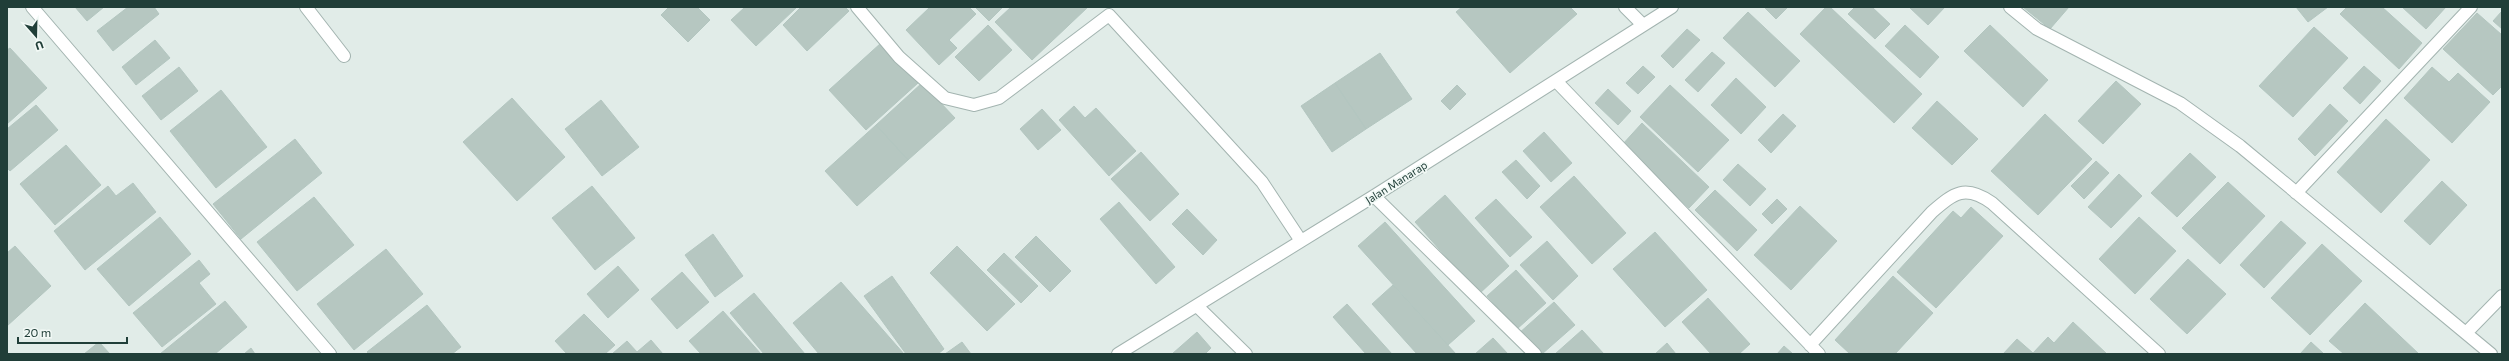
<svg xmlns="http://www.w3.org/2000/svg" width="2509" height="361" font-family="Commissioner,sans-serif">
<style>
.building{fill:#b6c7c1;stroke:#b3c6c0}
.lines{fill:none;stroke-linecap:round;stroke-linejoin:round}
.street-casing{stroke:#a3b4b0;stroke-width:14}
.street{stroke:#fff;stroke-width:12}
.labels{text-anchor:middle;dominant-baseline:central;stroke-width:3.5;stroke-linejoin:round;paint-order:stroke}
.street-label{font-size:11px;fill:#203e38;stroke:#f2f9f6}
</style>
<rect width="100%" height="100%" fill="#e1ece8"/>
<path class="building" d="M75 7H104L87 21Z
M128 7H154L159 14 113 51 97 31Z
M669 7H697L710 20 688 42 661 15Z
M745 7H797L756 46 731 20Z
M801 7H845L849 11 807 51 783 25Z
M930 7H969L976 14 949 40 957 48 939 65 906 30Z
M975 7H1003L989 21Z
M1011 7H1088L1032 60 995 22Z
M1462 7H1570L1577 14 1510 73 1456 12Z
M1764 7H1788L1776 19Z
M1826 7H1830L1922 94 1894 123 1800 34Z
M1855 7H1872L1890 24 1875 39 1848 14Z
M1909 7H1945L1928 25Z
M2023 7H2069L2050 29Z
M2296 7H2328L2308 22Z
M2347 7H2382L2422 43 2399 69 2340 14Z
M2402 7H2446L2426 29Z
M2502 11V29L2493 21Z
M1748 12 1800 61 1775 87 1723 38Z
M2477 13 2502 35V86L2493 95 2443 49Z
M988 25 1012 50 979 81 955 57Z
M1905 25 1939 57 1920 78 1885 46Z
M1990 25 2048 80 2023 107 1964 51Z
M2314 27 2348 58 2293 117 2259 86Z
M1687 29 1700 40 1673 68 1661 56Z
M155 40 170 58 136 85 122 67Z
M881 43 918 83 866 130 829 90Z
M10 48 47 88 7 124V50Z
M1712 52 1725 63 1698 92 1685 80Z
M1380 53 1412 99 1366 129 1335 83Z
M1643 66 1655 77 1638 94 1626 83Z
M2364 66 2381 81 2360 104 2343 88Z
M179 67 198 91 161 120 142 96Z
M2432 67 2449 82 2458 73 2490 102 2452 143 2404 98Z
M1736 78 1766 107 1741 134 1711 105Z
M2116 81 2141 104 2103 144 2078 121Z
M922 83 955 118 908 160 876 125Z
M1335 83 1366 129 1332 152 1301 106Z
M1457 85 1466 94 1450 110 1441 101Z
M1670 85 1729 140 1698 172 1640 117Z
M1608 89 1631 111 1618 125 1595 103Z
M221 90 267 147 216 188 170 131Z
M512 98 565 157 517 201 463 142Z
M601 100 639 147 602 176 565 129Z
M1937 101 1978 139 1952 165 1912 128Z
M2330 104 2348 121 2315 156 2298 139Z
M36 105 58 130 10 171 7 168V129Z
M1074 106 1085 118 1096 108 1136 151 1109 176 1059 120Z
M1042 109 1061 130 1038 150 1020 129Z
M1783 114 1796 126 1771 153 1758 140Z
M2045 114 2092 159 2038 215 1991 171Z
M2386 119 2430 160 2381 213 2337 172Z
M1642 123 1709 187 1689 208 1622 145Z
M876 125 908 160 857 206 825 171Z
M1544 132 1572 163 1551 182 1523 151Z
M295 139 322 173 241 239 213 204Z
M66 145 101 185 55 225 20 184Z
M1141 152 1179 194 1150 221 1111 179Z
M2190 153 2216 177 2177 217 2151 193Z
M1516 160 1540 186 1527 199 1502 172Z
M2096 161 2109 173 2084 199 2071 186Z
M1738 164 1766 189 1750 206 1723 180Z
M2119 174 2142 196 2111 228 2088 207Z
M1574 176 1626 233 1592 264 1540 207Z
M2442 181 2467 205 2430 245 2404 221Z
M2228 182 2265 216 2220 264 2182 228Z
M133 183 156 212 85 270 54 231 108 186 116 196Z
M592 186 635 238 595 270 552 218Z
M1715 190 1757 230 1737 251 1695 210Z
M1445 195 1509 266 1479 294 1415 222Z
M314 197 354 245 297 291 257 242Z
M1496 199 1532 237 1510 257 1475 218Z
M1777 199 1787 209 1772 224 1762 214Z
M1119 202 1175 267 1156 284 1100 219Z
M1800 206 1837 241 1791 290 1754 255Z
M1971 207 2003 236 1936 308 1897 272 1953 211 1961 218Z
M1187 209 1217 240 1203 255 1172 224Z
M160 217 191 254 129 306 97 269Z
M2139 217 2176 251 2135 294 2099 259Z
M2281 221 2306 243 2264 288 2240 265Z
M1385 222 1475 321 1448 345 1358 246Z
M1655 232 1707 290 1665 327 1613 269Z
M713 234 743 276 715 297 685 255Z
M1036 236 1071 271 1050 292 1015 257Z
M1547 241 1578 276 1553 300 1520 265Z
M2322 244 2362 281 2310 335 2271 298Z
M15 246 51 286 7 326V253Z
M957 246 1015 304 987 331 930 273Z
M386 249 423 294 354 350 317 304Z
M1004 253 1038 286 1021 303 987 270Z
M2188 259 2226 294 2187 334 2150 299Z
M199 260 210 274 199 283 216 304 162 347 133 313Z
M618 266 639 290 608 318 587 294Z
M1516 270 1546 303 1517 329 1487 296Z
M682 272 709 302 677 329 651 299Z
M892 276 944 349 938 354H906L864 296Z
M1893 276 1933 313 1895 354H1850L1835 340Z
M841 282 904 354H819L793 323Z
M1393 285 1456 354H1417L1372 304Z
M754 293 805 354H764L730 313Z
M1708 298 1750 344 1739 354H1711L1682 322Z
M225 301 247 327 215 354H160Z
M1554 302 1575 325 1542 354H1536L1518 334Z
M2365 303 2419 354H2344L2329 341Z
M1347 304 1392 354H1366L1333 317Z
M427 305 461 347 452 354H369L367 352Z
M723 311 761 354H701L689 341Z
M584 314 615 345 605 354H567L555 341Z
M2073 322 2107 354H2003L2017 339 2033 353 2048 337 2054 343Z
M1582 330 1604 354H1555Z
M1197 332 1211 348 1205 354H1172Z
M1493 338 1508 354H1475Z
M651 340 663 354H612L627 341 637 352Z
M99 342 110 354H84Z
M962 342 971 354H945Z
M2311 342 2324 354H2300Z
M1667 343 1676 354H1655Z
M1784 346 1793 354H1777Z
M251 348 255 354H244Z"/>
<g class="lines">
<g class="street-casing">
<path id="street" d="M32 7 330 354
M306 7 344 56
M857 7 899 57 945 98 974 105 999 98 1109 15 1262 182 1301 241
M1625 7 1643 25
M2010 7 2037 29 2180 103 2240 146 2491 354
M1556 81 1819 354
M2296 193 2471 7
M1374 196 1535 354
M1197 306 1246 354
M2466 333 2502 296
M1810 345 1932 212C1954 193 1965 184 1992 203L2159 354
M1118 354 1374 196 1672 7"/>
</g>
<use href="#street" class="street"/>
</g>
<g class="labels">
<g class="street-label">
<text transform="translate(1396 182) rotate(-32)">Jalan Manarap</text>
</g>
</g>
<rect width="2509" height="361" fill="none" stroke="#203e38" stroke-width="16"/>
<g transform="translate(36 36) rotate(160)" stroke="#f2f9f6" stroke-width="3" paint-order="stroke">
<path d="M0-3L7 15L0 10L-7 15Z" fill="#203e38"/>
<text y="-6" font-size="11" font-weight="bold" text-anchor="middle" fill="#203e38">U</text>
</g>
<path d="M18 337v6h109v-6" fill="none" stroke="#203e38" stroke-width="2"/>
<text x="24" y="337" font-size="12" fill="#203e38" stroke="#f2f9f6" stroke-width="3" paint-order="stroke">20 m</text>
</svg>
